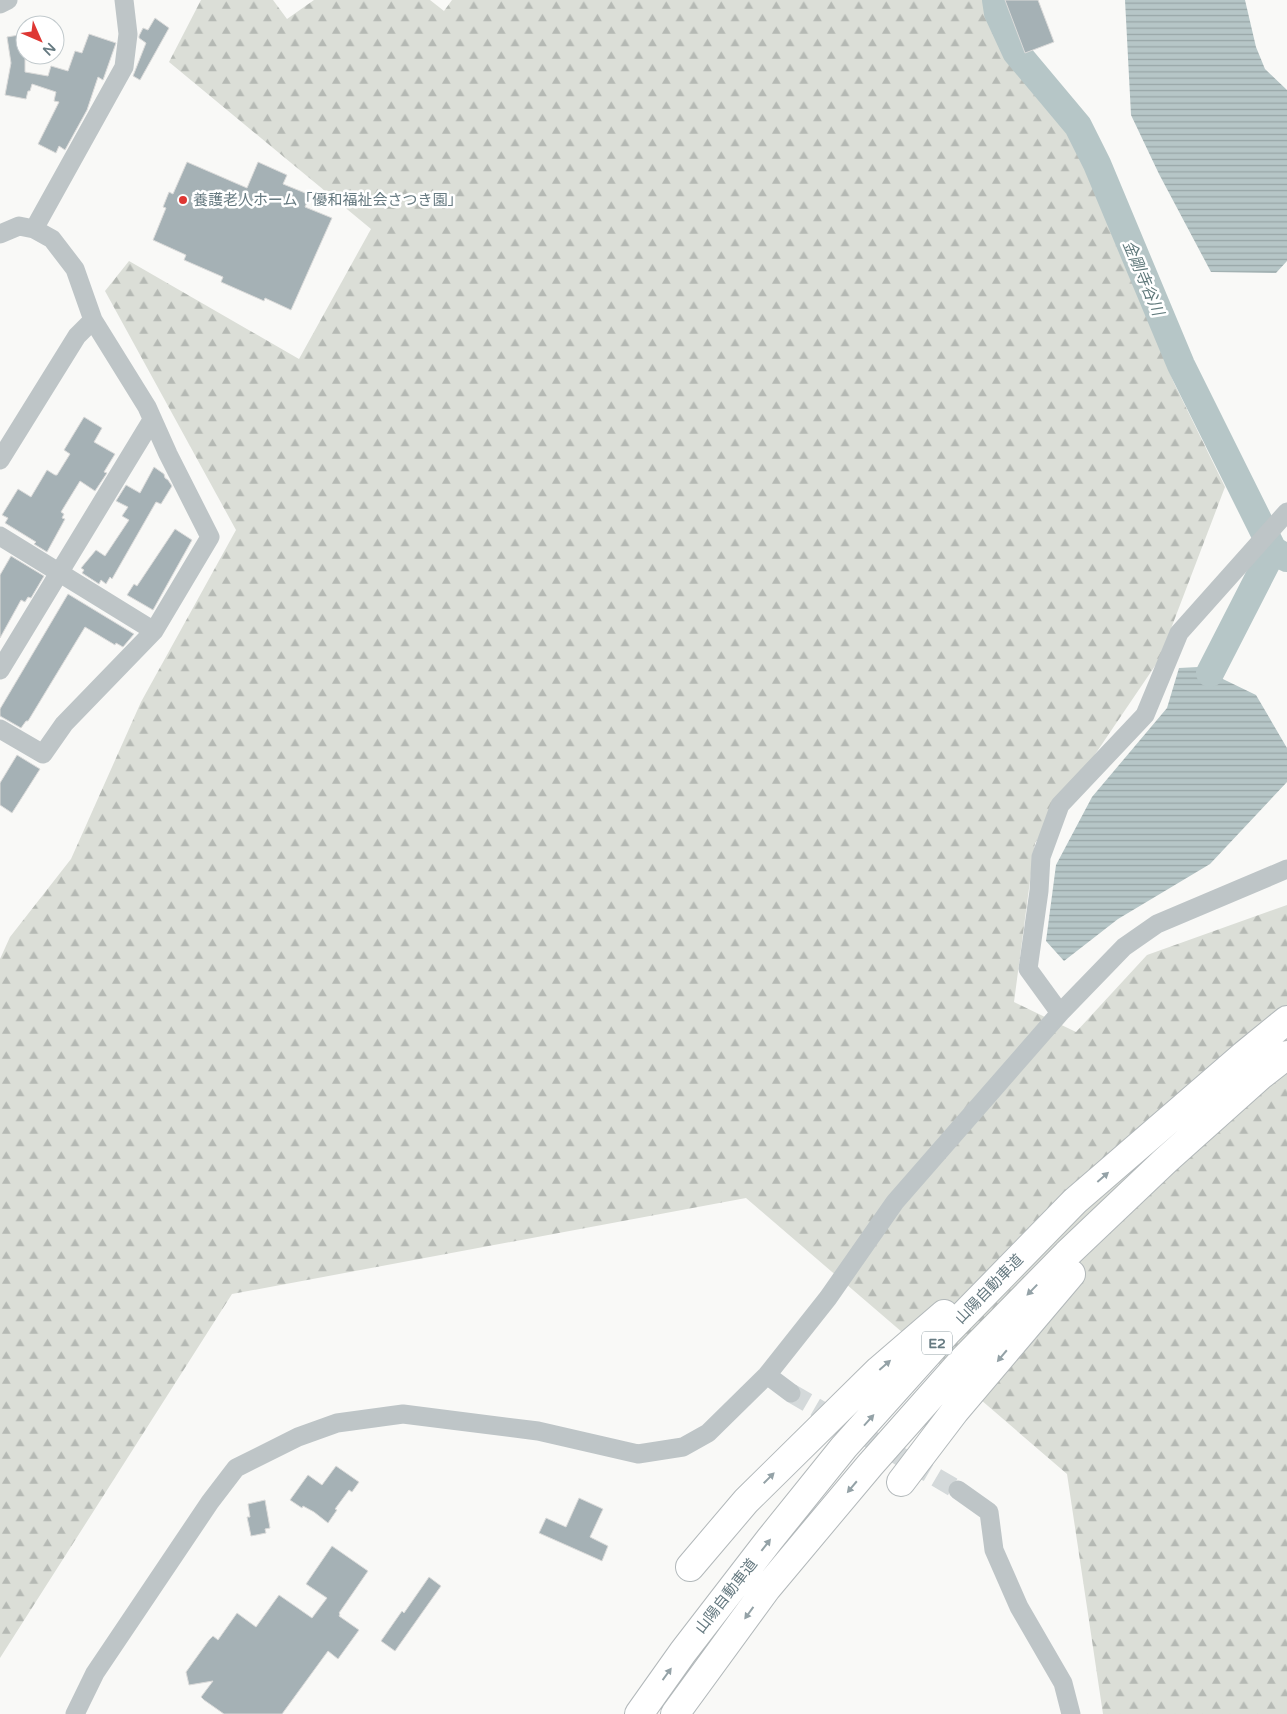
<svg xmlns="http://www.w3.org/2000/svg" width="1287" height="1714" font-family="'Varela Round','Noto Sans JP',sans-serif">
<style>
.forest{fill:url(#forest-firs)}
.water{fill:url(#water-rules)}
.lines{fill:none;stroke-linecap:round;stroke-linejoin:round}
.river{stroke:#b6c6c7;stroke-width:28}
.building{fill:#a5b1b5;stroke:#dbdbda}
.street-tunnel{stroke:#d4d9da;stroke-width:19;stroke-dasharray:19 9;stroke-linecap:butt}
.highway-casing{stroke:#b2b8ba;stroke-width:30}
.street{stroke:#bec5c7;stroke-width:19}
.highway{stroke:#fff;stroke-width:28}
.oneway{fill:#94a2a7}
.poi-dot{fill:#de3733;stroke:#fff;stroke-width:2}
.labels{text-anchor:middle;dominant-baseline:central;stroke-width:5;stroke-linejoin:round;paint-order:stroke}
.shield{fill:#fff;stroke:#94a2a7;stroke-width:1}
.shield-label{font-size:14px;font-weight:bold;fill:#667a81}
.poi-label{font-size:15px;fill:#667a81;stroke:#fff;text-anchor:start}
.street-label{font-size:15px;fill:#667a81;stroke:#fff}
.water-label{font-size:16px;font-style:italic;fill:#60797b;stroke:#fff}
</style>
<defs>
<pattern id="forest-firs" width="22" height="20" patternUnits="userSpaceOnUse" patternTransform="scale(1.25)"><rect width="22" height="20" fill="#dbded7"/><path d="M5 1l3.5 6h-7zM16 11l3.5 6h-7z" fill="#b5b9b4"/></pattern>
<pattern id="water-rules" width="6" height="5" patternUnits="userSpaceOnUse" patternTransform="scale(1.25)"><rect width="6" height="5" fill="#b6c6c7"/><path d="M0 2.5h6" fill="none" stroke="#98a6a7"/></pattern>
</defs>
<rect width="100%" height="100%" fill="#f9f9f7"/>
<path class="forest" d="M201 0H273L287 19 314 0H430L444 11 452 0H989L1001 49 1072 134 1174 383 1225 487 1159 660 1035 843 1014 1002 1076 1032 1147 955 1287 905V1714H1103L1067 1474 746 1198 232 1294 0 1658V959L10 937 71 859 141 702 236 530 105 291 129 261 299 359 371 229 169 62Z"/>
<path class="water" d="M1125 0H1245L1256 47 1265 69 1287 90V261L1276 273 1211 272 1159 174 1131 115Z
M1198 667 1256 695 1287 748V782L1210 864 1118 919 1064 961 1046 941 1056 865 1092 797 1167 708 1179 668Z"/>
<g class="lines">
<path class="river" d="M996 0 998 13 1016 52 1078 126 1097 164 1181 365 1273 550 1287 558
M1210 673 1273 550"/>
</g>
<path class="building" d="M1005 0H1038L1054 42 1025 53Z
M155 18 169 28 140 80 133 76 146 43 139 38V36L143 28 148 30Z
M25 34V72L48 76 51 66 68 71 75 51 82 53 89 34 116 43 103 80 98 77 87 110 65 150 59 146 56 153 38 144 59 102 54 101 56 92 32 84 30 91H28L26 99 5 95 11 63 7 37Z
M187 162 247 188 258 162 287 175 283 184 310 195 305 207 332 218 291 310 265 298 264 301 221 282 223 277 184 260 186 255 153 240 166 208 163 207 169 192 173 194Z
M84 417 102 428 94 442 115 454 104 472 107 473 95 491 80 481 61 512 64 514 62 518 65 519 47 552 34 544 36 542 5 523 8 518 2 515 18 489 31 497 47 470 55 475H57L70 454 64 450Z
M154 467 164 474 165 478 168 480 172 486 161 504 156 502 112 579 110 577 106 584 101 580 99 584 82 573 84 570 81 568 96 550 105 556 129 520 122 516 128 507 116 501 126 485 140 493Z
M175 529 192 540 153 610 127 595 134 584 137 586Z
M11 556 44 576 31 598 28 597 25 602 21 600 0 638V575Z
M68 594 134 634 123 647 116 643 115 645 85 627 28 721H26L21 728 0 716V709Z
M17 755 40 769 12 813 0 805V783Z
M336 1466 359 1482 352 1492 349 1490 335 1509 337 1510 328 1523 314 1512 303 1506 302 1508 290 1500 308 1475 322 1485Z
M579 1498 603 1509 590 1537 608 1546 602 1561 539 1533 546 1518 566 1527Z
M265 1500 270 1528 265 1529 266 1533 251 1536 247 1517H250L248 1504Z
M332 1546 368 1571 339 1613 340 1614 339 1616 359 1630 338 1659 328 1651 282 1714H224L204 1700 201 1697 213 1681 189 1685 186 1672 209 1640 213 1636 218 1640 237 1613 256 1627 279 1595 312 1618 327 1598 306 1584Z
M429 1577 441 1586 395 1651 381 1641 402 1611 404 1613Z"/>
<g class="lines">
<path class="street-tunnel" d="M791 1393 958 1490"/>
<g class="highway-casing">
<path id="highway" d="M901 1482 955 1411 1071 1274
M690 1567 746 1501 879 1370 944 1314
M639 1714 683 1652 770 1539 844 1447 948 1331 1075 1201 1244 1055 1287 1020
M675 1714 767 1588 870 1465 963 1360 1067 1254 1166 1160 1260 1076 1287 1055"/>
</g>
<path class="street" d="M0 4 8 0
M34 229 124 67 128 34 124 0
M0 234 19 226 34 229 52 239 75 269 93 320 147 407 168 454 210 537 154 631 64 724 43 754 0 729
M0 460 77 336 93 320
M0 536 154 631
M0 670 152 420
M1060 1013 1028 969 1039 891 1041 857 1060 805 1145 715 1179 633 1287 512
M767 1375 791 1393
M958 1490 989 1512 994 1550 1019 1607 1063 1683 1071 1714
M75 1714 95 1673 210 1502 236 1468 298 1437 337 1423 403 1414 538 1431 638 1454 683 1447 708 1433 767 1375 828 1298 895 1202 1060 1013 1124 947 1157 924 1287 869"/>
<use href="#highway" class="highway"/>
</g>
<defs><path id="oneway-solid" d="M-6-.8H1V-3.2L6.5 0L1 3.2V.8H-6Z" transform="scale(1.25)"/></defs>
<g class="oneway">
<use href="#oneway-solid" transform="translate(1103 1177) rotate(-41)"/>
<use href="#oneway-solid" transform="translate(1032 1290) rotate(134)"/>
<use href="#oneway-solid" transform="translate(1002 1356) rotate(130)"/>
<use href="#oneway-solid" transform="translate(885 1365) rotate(-41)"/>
<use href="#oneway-solid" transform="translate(869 1420) rotate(-48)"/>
<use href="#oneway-solid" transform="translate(769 1478) rotate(-45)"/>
<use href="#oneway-solid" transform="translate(852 1487) rotate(130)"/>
<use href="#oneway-solid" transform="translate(766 1545) rotate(-52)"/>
<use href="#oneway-solid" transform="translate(749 1613) rotate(126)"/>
<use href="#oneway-solid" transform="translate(667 1674) rotate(-54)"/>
</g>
<circle class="poi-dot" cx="183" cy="200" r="5"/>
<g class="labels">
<rect class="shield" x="922" y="1331.5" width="30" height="23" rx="4"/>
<g class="shield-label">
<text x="937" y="1343">E2</text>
</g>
<g class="poi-label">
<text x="193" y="200">養護老人ホーム「優和福祉会さつき園」</text>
</g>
<g class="street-label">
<text transform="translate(989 1289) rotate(-46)">山陽自動車道</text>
<text transform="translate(726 1596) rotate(-52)">山陽自動車道</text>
</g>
<g class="water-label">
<text transform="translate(1143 278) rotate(67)">金剛寺谷川</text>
</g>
</g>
<g transform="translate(40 40) rotate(135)"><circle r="24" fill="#ffffff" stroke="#c2cacd"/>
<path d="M0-4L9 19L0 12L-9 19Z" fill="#de3733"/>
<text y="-8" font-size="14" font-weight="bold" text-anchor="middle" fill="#667a81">N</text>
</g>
</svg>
